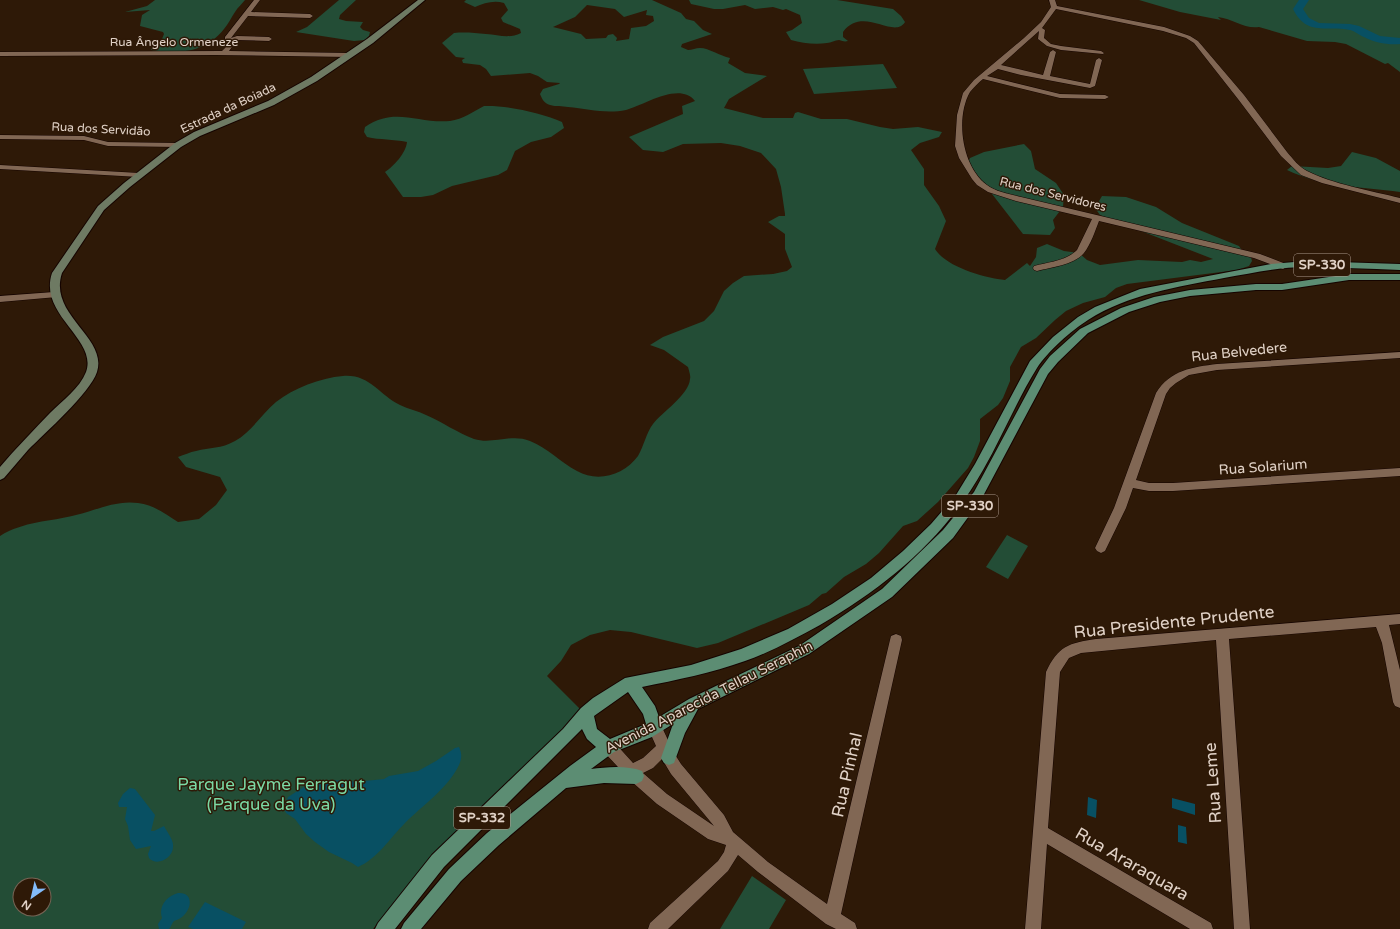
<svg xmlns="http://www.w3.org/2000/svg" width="1400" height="929" font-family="'Varela Round',sans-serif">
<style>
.green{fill:#234d36;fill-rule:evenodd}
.water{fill:#085063}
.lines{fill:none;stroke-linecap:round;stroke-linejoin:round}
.river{fill:#085063;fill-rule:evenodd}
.street-casing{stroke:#150400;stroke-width:1}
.secondary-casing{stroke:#150400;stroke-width:2}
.primary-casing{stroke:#150400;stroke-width:2}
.street{fill:#816754;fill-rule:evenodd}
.secondary{fill:#6e7a63;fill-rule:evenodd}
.primary{fill:#5c8d73;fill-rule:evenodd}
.labels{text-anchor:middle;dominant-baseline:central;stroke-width:3;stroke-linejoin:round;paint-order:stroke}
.far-street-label{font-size:12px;fill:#e1d2c7;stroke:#2e1907}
.shield{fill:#2e1907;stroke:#ab9a8d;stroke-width:1}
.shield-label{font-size:13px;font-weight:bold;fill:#e1d2c7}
.street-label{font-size:14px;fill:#e1d2c7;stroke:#2e1907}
.near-street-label{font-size:17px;fill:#e1d2c7;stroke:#2e1907}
.near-park-label{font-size:17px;fill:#7bd9a4;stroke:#2e1907}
</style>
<rect width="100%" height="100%" fill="#2e1907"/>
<path class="green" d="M155 0H245C242 4 238 7 235 12 232 16 230 21 227 25 207 53 183 54 151 50V48L162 39 164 34 163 32 140 26 142 15 150 10 125 12 147 6Z
M339 0H356L340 15 339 19 346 21 363 22 360 27 363 30 370 32 369 36 365 40 354 41 296 32 307 27Z
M466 0H652L681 13 686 19 694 21 703 30 712 34 682 44 681 47 688 50C692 50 696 48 700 48 709 48 720 56 730 58L728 63 745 73 767 76 729 99 724 108 763 118H793L795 113 798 112 821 119H847L880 127 893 129 918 127 942 132 939 137 920 143 911 150 924 169V185L939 206 946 221 935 249C946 267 985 278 1005 280L1027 263 1030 266 1036 257 1037 248 1047 244 1064 251 1079 253 1087 260 1100 265 1138 260 1182 262 1190 260 1201 262 1213 259 1100 215 1095 208 1102 196 1126 197 1156 207 1182 223 1239 246 1243 252 1250 254 1252 261 1249 266 1237 270 1127 284 1116 288 1105 297 1083 303 1066 311 1055 320 1036 338 1021 347 1010 367V381L1003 398 998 405 980 419V441L974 457 968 468 938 502 917 521 903 526 879 553 866 564 844 577 826 593 822 594 809 605 718 643 697 648 631 632 610 630 590 635 571 645 561 661 547 676 583 712 418 873 373 929H0V536C24 521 49 522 76 515 97 510 116 500 138 503 154 505 165 514 178 522L199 519 216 505 227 490 220 477 186 467 178 457C184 455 190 452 196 451 210 447 221 449 235 441 251 432 262 414 276 402 294 388 320 378 343 376 370 374 379 395 400 405 408 409 418 411 426 415 442 422 458 433 474 439 493 445 511 433 530 441 548 448 560 462 577 471 598 483 624 475 638 456 644 446 646 433 653 424 662 412 689 395 690 379 691 376 689 371 688 367L664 350 650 345 663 337 704 321 714 311 724 291 733 283 744 276 773 274 787 271 792 267 785 249V234L768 222 779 216H785V214L781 187 776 169 761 153 740 146 721 143 683 144 663 152 643 150 629 137 683 114 682 106 695 101C679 81 643 106 626 110 606 114 588 109 568 107 562 106 556 107 550 105 544 103 542 99 540 94L543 89 559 84 560 83 547 82 538 76 530 73 491 76 486 69 480 65 463 63 462 60 465 58 456 57 442 43 454 33C465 32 475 33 486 34 499 35 509 39 521 33L520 29 503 22 501 18 508 10 504 3C494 0 484 3 475 7L464 2ZM587 5 615 9 624 17 647 10 646 15 653 16 654 21 646 26 631 28 629 39 616 41 617 38 613 34 608 35 606 38 586 39 581 34 553 27 575 17ZM20 885H44V909H20Z
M689 0H837L893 9 901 16 905 22C894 40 863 5 843 32V37L848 41C844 42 843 41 839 40 835 40 831 43 827 43 815 45 802 43 791 40L786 32 792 30 802 23 800 15 786 9 783 10 773 7 755 9 745 5 723 9H714L691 4Z
M1139 0H1400V72L1388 63 1385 64 1346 44 1335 42 1307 41 1259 27C1244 29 1233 19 1218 17L1221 20 1180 12Z
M883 64 897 88 814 94 803 69Z
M484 106C506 105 542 113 562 122L564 128 551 137 531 142 515 151 507 170 498 175 452 186 433 195 421 197H403L385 172C394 166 406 153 407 142 393 139 380 140 367 137L364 132 365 127C395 106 418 124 450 121 463 119 473 112 484 106Z
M1024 144 1031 151 1035 169 1056 183 1064 195 1063 207 1053 220 1055 228 1050 235 1023 234 968 163 970 158 984 152Z
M1352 152 1376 158 1400 171V192C1362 187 1322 187 1287 170L1292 166 1328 168 1341 166Z
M1007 535 1028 546 1008 579 986 567Z
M752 876 786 900 769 929H720Z"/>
<path class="water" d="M459 747C462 754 462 758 459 765 449 787 422 806 405 823 390 838 377 859 358 867L352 863 329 852 315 842 306 834 295 819 286 813 284 808 288 797 313 781 347 780 355 782 384 779 389 776 418 771 436 761 455 748Z
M130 788 135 789 155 815 151 831H154L164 826C167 832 174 840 173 847 173 858 157 867 149 858L148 854 151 846 136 849 130 840 128 826 125 819 127 807H119L118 803 123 794Z
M1088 797 1097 800 1096 818 1087 815Z
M1172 798 1195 804V815L1172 808Z
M1178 825 1186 827 1187 844 1178 842Z
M178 893C194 892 192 909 182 917 180 919 176 920 174 921 172 923 171 927 169 929H159L158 924 162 918C158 906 167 896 178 893Z
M205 902 246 922 242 929H193L188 927Z"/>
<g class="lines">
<path class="river" d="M1299 0H1309L1303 9 1309 18 1319 23 1350 24 1359 26 1380 36 1400 38V44C1388 45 1375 43 1364 37 1359 35 1355 31 1350 30 1327 25 1307 37 1293 9Z"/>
<g class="street-casing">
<path id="street" d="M254 0H260L251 12 310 14 313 16 310 18 248 16 231 38 237 36 269 37 272 39 269 41 237 40 229 51 349 53 352 55 349 57 216 55 0 56V52L222 51 230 43 225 42V37Z
M1049 0H1055L1057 6 1164 27 1190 36 1198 41 1244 95 1287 152C1293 159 1299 167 1307 171 1332 184 1372 191 1400 198V203L1322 183 1301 175 1281 156 1238 99 1194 43 1186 38 1163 31 1056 9 1042 28 1045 30 1044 38 1051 44 1061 46 1101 51 1104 53 1103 54 1061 50 1047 46 1038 39 1039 31 1001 65 1043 75 1050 52 1053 50 1056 52 1050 76 1090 84 1096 60 1099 58 1102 60 1095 86 1090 88 1021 75 998 69 987 76 1060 94 1105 95 1109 97 1105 99 1060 98 983 79C978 83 974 87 970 92 955 118 962 167 987 185 996 192 1010 194 1021 197L1260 254 1286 264 1287 266 1283 269 1254 258 1099 221C1095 231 1091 244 1084 253 1074 265 1052 267 1037 271L1034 270 1033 268 1034 266C1049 262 1066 261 1077 250L1092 219 1016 201 988 192 977 185 972 179 959 158 955 146 957 115 963 93 974 80 1024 38 1041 22 1051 7Z
M0 135 84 136 108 142 178 143 182 145 178 147 108 146 84 140 0 139Z
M0 165 139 173 143 175 139 177 0 169Z
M54 292 57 293 59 295 57 297 0 302V296Z
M1400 352V358L1217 370 1189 375 1176 383 1170 388 1166 394 1136 480 1149 483H1173L1400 468V476L1173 491H1149L1133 488 1126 508 1105 551 1101 553 1097 551 1095 548 1114 508 1156 393C1170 370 1193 367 1217 364Z
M1400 614V624L1389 625 1400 670V708L1395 706 1393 702 1382 643 1376 627 1229 639 1250 929H1234L1216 640 1081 653 1069 658 1060 672 1048 828 1211 923 1213 929H1190L1047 844 1041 929H1025L1046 672C1058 646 1069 643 1096 639Z
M896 634 901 636 902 640 841 914 855 923 857 929H836L826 924 758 872 738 855 728 871 668 929H648L650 923 718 861 724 852 726 845 708 839 657 804 631 781 604 752 602 747 604 742 609 740 614 742 633 763 643 758 656 746 648 728 650 723 655 721 660 723 674 753 681 764 724 815 733 832 768 862 827 904 890 640 891 636ZM662 759 671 774 714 826 667 794 643 773 653 768Z"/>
</g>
<g class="secondary-casing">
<path id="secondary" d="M418 0H425L373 43 317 81 274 105 200 136 181 147 130 187 104 210 62 273C48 315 108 337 97 372 90 393 45 433 28 450 20 459 12 469 4 478L0 480V467C16 448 33 431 50 413 62 401 80 388 86 372 98 339 38 315 52 273L98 206 124 183 175 143 194 132 268 101 311 77 367 39Z"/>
</g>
<g class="primary-casing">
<path id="primary" d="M1306 261 1400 264V270C1369 269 1338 267 1307 267 1279 267 1252 273 1224 278 1177 287 1129 294 1088 320 1071 331 1048 351 1037 368 1017 400 1002 437 983 470 944 539 888 585 820 625 796 638 771 652 745 661 711 673 677 680 642 687L655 706 659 717 689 699 799 646 882 589 943 530 974 492 1040 369 1050 356 1080 329 1121 308 1154 297 1190 290 1256 284H1282L1349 274H1400V280H1349L1282 290H1256L1190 296 1160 302 1129 312 1088 333 1058 362 1048 374 982 498 953 538 892 597 809 654 698 709 685 733 674 763 669 765 664 763 661 758 673 724 652 737 614 752 591 769C606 767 627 765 642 771L644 776 642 781 636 784 604 783 566 788 499 845 461 881 421 929H401L404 923 449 869 487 833 570 766 596 747 587 739 582 729 444 867 395 929H375L378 923 432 855 563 729 581 708 593 698 625 678 691 665 741 649 788 629 832 604 871 578 903 551 931 524 956 495 975 464 1030 361 1053 337 1078 317 1095 307 1140 289 1271 264ZM628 692 643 714 646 724 610 739 597 729 594 716Z"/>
</g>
<use href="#street" class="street"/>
<use href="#secondary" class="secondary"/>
<use href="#primary" class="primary"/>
</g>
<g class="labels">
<g class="far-street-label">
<text x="174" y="42">Rua Ângelo Ormeneze</text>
<text transform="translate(228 108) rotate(-25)">Estrada da Boiada</text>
<text transform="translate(101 129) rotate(3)">Rua dos Servidão</text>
<text transform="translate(1053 194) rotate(14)">Rua dos Servidores</text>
</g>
<g class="shield">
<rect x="1294" y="254" width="56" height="22" rx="3"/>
<rect x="942" y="495" width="56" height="22" rx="3"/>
<rect x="454" y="807" width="56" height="22" rx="3"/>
</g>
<g class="shield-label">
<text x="1322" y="265">SP-330</text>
<text x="970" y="506">SP-330</text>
<text x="482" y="818">SP-332</text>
</g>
<g class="street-label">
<text transform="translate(1239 352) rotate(-6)">Rua Belvedere</text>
<text transform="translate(1263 467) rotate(-4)">Rua Solarium</text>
<text transform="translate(709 697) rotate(-27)">Avenida Aparecida Tellau Seraphin</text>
</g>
<g class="near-street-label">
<text transform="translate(1174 622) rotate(-6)">Rua Presidente Prudente</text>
<text transform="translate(847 775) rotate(-77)">Rua Pinhal</text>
<text transform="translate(1213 783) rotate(-94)">Rua Leme</text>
<text transform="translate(1132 864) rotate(30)">Rua Araraquara</text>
</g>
<g class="near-park-label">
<text x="271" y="784">Parque Jayme Ferragut<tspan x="271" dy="20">(Parque da Uva)</tspan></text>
</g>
</g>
<g transform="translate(32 897) rotate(214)"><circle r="19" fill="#2e1907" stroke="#766354"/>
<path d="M0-3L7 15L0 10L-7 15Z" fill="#83bcfb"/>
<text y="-6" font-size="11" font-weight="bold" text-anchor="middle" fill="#e1d2c7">N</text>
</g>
</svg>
